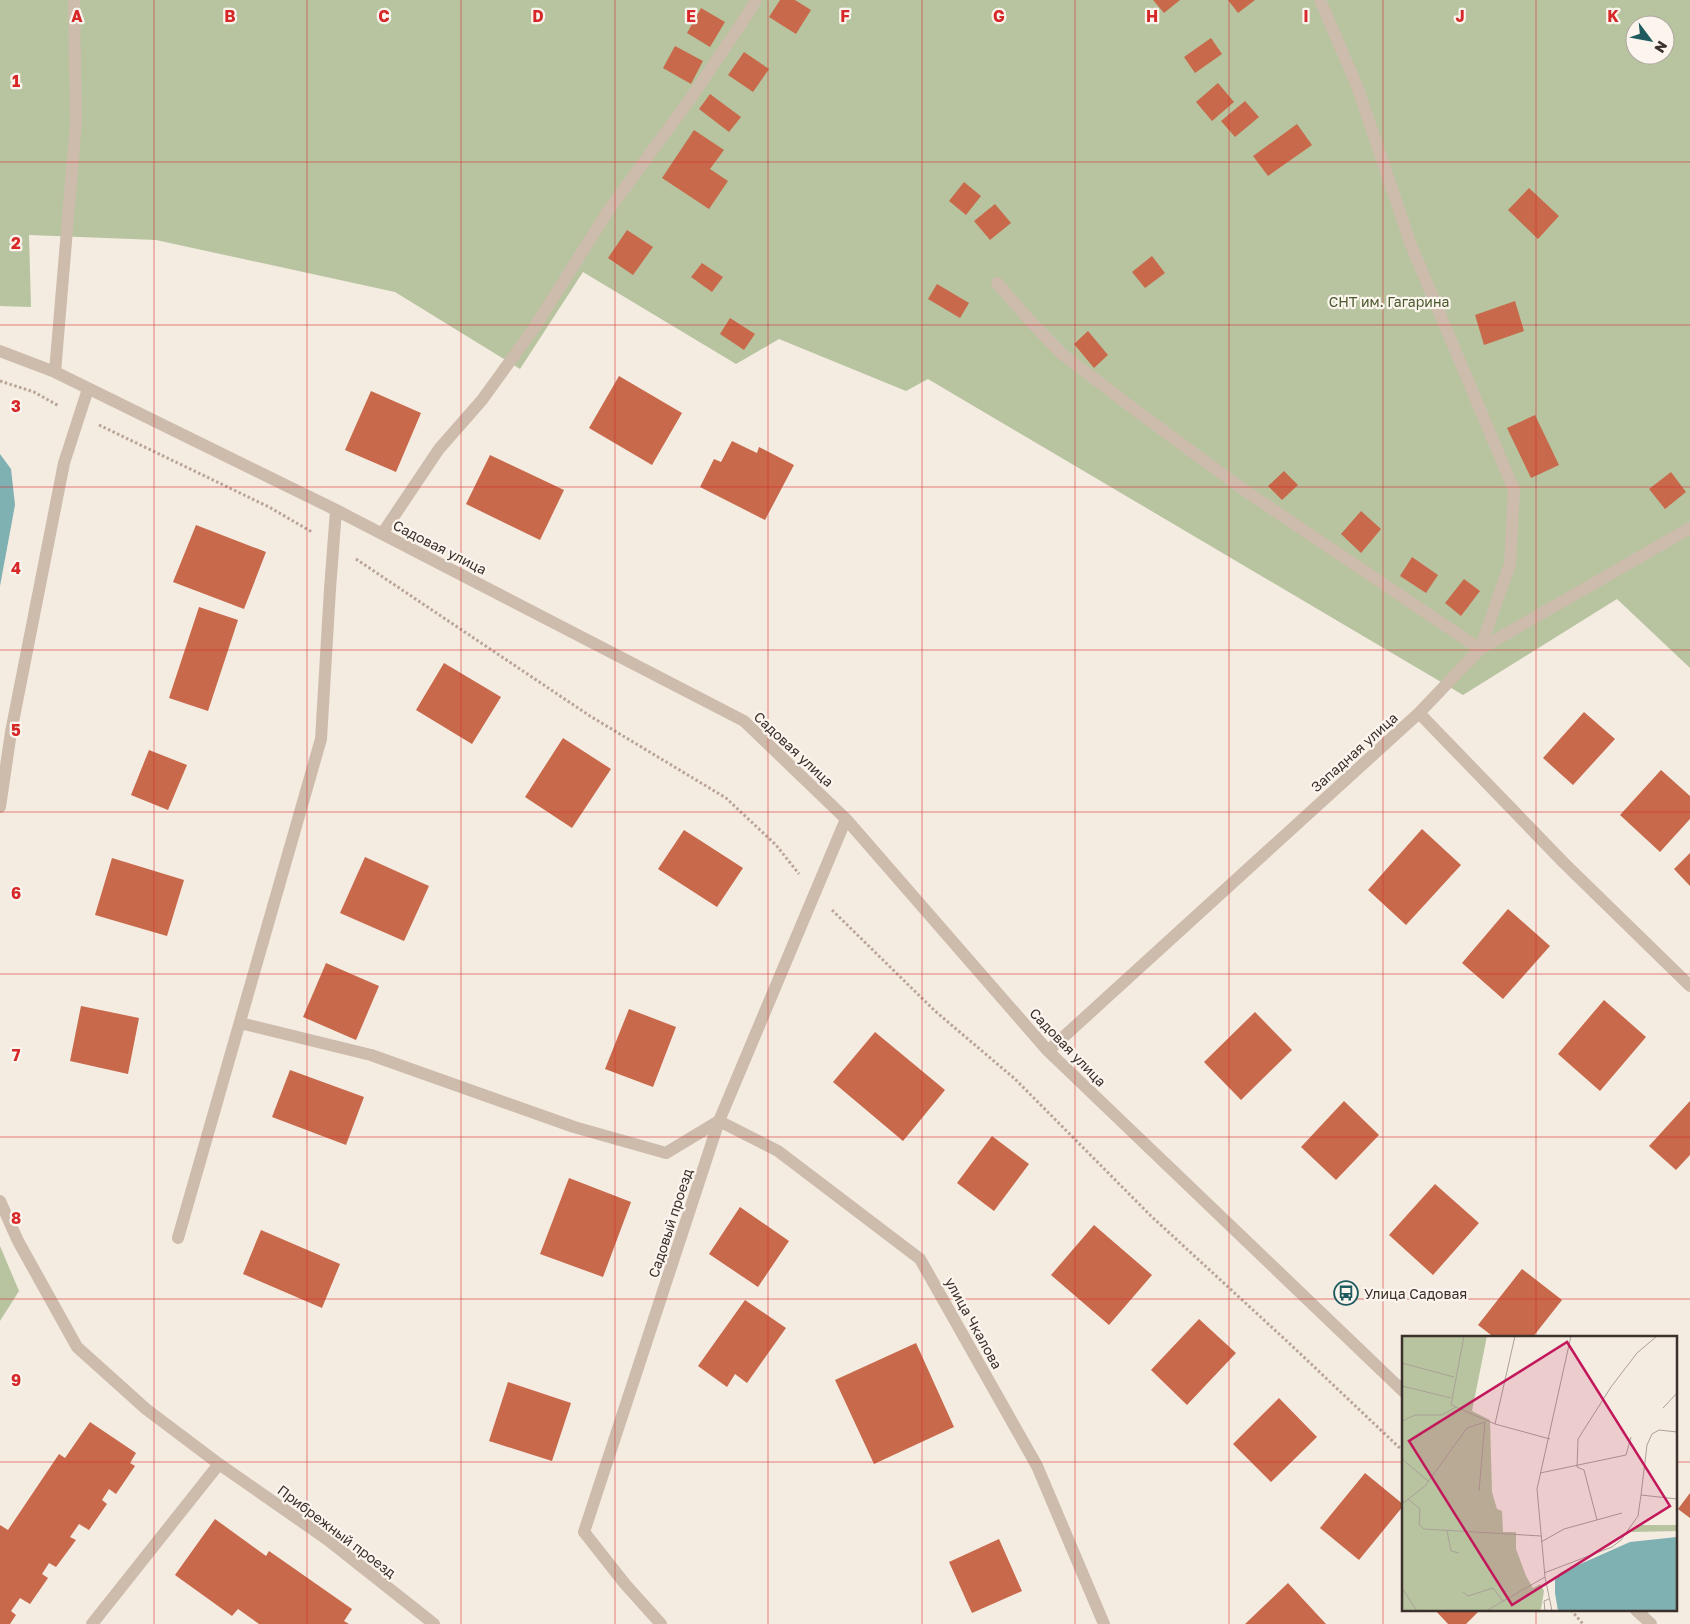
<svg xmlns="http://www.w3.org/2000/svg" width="1690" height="1624" font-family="'Golos Text',sans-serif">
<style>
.green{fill:#b8c4a0;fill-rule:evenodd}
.water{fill:#7fb0b2}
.building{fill:#c8694b}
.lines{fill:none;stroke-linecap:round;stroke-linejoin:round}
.path{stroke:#b9a596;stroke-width:3;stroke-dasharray:2.5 2.5;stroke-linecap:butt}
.minor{stroke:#cdbbac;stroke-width:12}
.grid{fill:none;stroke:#d62828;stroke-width:1;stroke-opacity:0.55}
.labels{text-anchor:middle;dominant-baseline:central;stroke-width:4.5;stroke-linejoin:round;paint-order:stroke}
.park-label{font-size:14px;fill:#4a5a2e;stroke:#fbf5ee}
.street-label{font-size:14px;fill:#3b302b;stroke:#fbf5ee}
.poi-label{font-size:14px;fill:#3b302b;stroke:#fbf5ee;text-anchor:start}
.inset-road{fill:none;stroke:#aaa098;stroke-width:1}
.view{fill:#c2185b;fill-opacity:0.15;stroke:#c2185b;stroke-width:2.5}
.inset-edge{fill:none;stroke:#3b302b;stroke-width:2.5}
.grid-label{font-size:16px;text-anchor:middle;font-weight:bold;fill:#d62828;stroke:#fbf5ee;stroke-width:4.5;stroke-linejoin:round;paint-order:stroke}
</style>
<rect width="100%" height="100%" fill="#f4ebe1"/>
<path class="green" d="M0 0H1690V668L1617 599 1463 695 928 379 906 391 779 339 736 364 583 272 520 369 395 292 156 240 29 235 31 307 0 306ZM1635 25H1665V55H1635Z
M0 1246 19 1291 0 1321Z"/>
<path class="water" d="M0 454 11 469 15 505 0 586Z"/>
<path class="building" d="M780 0H795L811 10 796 34 769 17Z
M1153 0H1180L1164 13Z
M1228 0H1255L1238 13Z
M701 8 725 22 710 47 687 33Z
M1211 38 1222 54 1195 73 1184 57Z
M675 46 703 61 691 84 663 68Z
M744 52 769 69 753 92 728 75Z
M1218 83 1234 102 1212 121 1196 102Z
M710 94 741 117 729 132 699 109Z
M1245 101 1259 117 1235 137 1221 121Z
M1297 124 1312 145 1268 176 1253 156Z
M694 130 724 150 710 169 728 181 709 209 662 178Z
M964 182 981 196 966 215 949 201Z
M1529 188 1559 216 1538 239 1508 210Z
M995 204 1011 223 990 240 974 221Z
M627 230 653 247 633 275 608 258Z
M1152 256 1165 273 1145 288 1132 272Z
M702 263 723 277 712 292 691 277Z
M937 284 969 303 960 318 928 299Z
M1515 301 1524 331 1484 345 1475 315Z
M730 318 755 334 744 350 720 334Z
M1088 331 1108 355 1094 368 1074 344Z
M619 376 682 413 652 465 589 428Z
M371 391 421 413 396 472 345 450Z
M1535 415 1559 465 1531 478 1507 428Z
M732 441 757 453 759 447 794 465 765 520 700 487 714 459 721 462Z
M490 455 564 490 540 540 466 504Z
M1284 471 1298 485 1282 500 1268 486Z
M1671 472 1686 492 1665 509 1649 489Z
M1361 511 1381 529 1361 553 1341 534Z
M196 525 266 552 244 609 173 582Z
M1412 557 1438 575 1426 593 1400 576Z
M1464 579 1480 591 1461 616 1445 603Z
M199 607 238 620 208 711 169 698Z
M444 663 501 697 472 744 416 710Z
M1584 712 1615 739 1573 785 1543 758Z
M563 738 611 769 572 828 525 797Z
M149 750 187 765 168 810 131 795Z
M1661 770 1690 796V819L1660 852 1620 815Z
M1422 829 1461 865 1406 925 1368 890Z
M684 830 743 868 717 907 658 869Z
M1690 853V886L1674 869Z
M365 857 429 886 404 941 340 913Z
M112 858 184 880 167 936 95 915Z
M1508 909 1550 946 1503 999 1462 963Z
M326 963 379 986 356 1040 303 1017Z
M1604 1000 1646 1037 1600 1091 1558 1054Z
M81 1006 139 1018 128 1074 70 1061Z
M629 1009 676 1027 653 1087 605 1069Z
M1255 1012 1292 1050 1241 1100 1204 1062Z
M875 1032 945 1090 903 1141 833 1082Z
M290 1070 364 1097 346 1145 272 1117Z
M1344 1101 1379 1135 1336 1180 1301 1147Z
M1690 1101V1155L1676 1170 1649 1146Z
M992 1136 1029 1164 994 1211 957 1183Z
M569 1178 631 1202 603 1277 540 1254Z
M1435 1184 1479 1223 1433 1275 1389 1235Z
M740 1207 789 1241 758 1287 709 1254Z
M1094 1225 1152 1275 1109 1325 1051 1275Z
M261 1230 340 1264 322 1308 243 1274Z
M1522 1269 1562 1300 1532 1338H1495L1478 1325Z
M745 1300 786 1328 747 1383 735 1374 727 1387 698 1366Z
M1199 1319 1236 1353 1187 1405 1151 1370Z
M916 1343 954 1427 874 1464 835 1380Z
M508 1382 571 1403 552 1461 489 1441Z
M1279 1398 1317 1437 1271 1482 1233 1444Z
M90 1422 136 1453 130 1463 135 1466 116 1494 109 1489 102 1500 107 1504 89 1530 79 1524 70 1537 76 1540 56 1567 49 1563 42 1574 48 1578 30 1604 20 1598 11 1611 16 1615 10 1624H0V1525L8 1530 59 1454 65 1458Z
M1365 1473 1404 1505 1359 1560 1320 1528Z
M1690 1493V1518L1678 1509Z
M215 1519 266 1556 269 1551 352 1609 344 1621 349 1624H259L238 1609 232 1616 175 1575Z
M999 1539 1022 1591 972 1613 949 1562Z
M1288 1583 1326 1624H1245Z
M1435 1610H1480L1466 1624H1448Z"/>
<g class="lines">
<path class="path" d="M0 381 34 392 59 406
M99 425 269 507 312 532
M356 559 590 716 726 798 776 845 799 874
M832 910 935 1011 1015 1079 1151 1216 1290 1344 1404 1452
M1571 1610 1583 1624"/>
<path class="minor" d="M997 283 1030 321 1062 354 1138 412 1244 490 1480 649 1510 564 1514 490 1411 245 1357 86 1320 0
M0 351 55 372 336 510 744 721 846 819 1048 1051 1404 1392
M55 372 76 123 74 0
M382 534 439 449 482 400 534 328 608 211 693 95 747 15 756 0
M1419 713 1480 649 1690 528
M0 807 11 732 64 463 88 389
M240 1023 371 1055 574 1127 666 1153 719 1121 778 1151 920 1259 1037 1466 1104 1624
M1048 1051 1419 713 1564 863 1690 986
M0 1201 18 1241 77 1347 146 1409 219 1464 92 1624
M178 1238 321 739 330 589 336 510
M219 1464 328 1540 434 1624
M1636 1610 1651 1624
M661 1624 625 1584 584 1532 719 1121 846 819"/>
</g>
<path class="grid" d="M154 0V1624M307 0V1624M461 0V1624M615 0V1624M768 0V1624M922 0V1624M1075 0V1624M1229 0V1624M1383 0V1624M1536 0V1338M0 162H1690M0 325H1690M0 487H1690M0 650H1690M0 812H1690M0 974H1690M0 1137H1690M0 1299H1690M0 1462H1404M1676 1462H1690M1536 1610V1624"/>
<defs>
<g id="bus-ring" transform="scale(1.25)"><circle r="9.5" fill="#fbf5ee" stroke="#1f5a5e" stroke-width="1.5"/><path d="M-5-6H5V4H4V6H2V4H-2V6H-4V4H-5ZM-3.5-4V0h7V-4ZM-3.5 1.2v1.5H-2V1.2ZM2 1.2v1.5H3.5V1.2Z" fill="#1f5a5e"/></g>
</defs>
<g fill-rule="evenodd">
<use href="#bus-ring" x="1346" y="1293"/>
</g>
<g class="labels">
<g class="park-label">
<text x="1389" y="301">СНТ им. Гагарина</text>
</g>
<g class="street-label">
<text transform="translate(440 547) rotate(27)">Садовая улица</text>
<text transform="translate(794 749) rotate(43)">Садовая улица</text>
<text transform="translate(1354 752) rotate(-42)">Западная улица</text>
<text transform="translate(1068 1047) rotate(46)">Садовая улица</text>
<text transform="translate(670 1223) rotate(-72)">Садовый проезд</text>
<text transform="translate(974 1323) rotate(61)">улица Чкалова</text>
<text transform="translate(337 1531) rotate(37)">Прибрежный проезд</text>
</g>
<g class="poi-label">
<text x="1364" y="1293">Улица Садовая</text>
</g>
</g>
<g transform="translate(1402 1336)">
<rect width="275" height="275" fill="#f4ebe1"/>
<path d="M0 0H85L70 75 88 84 90 156 95 173 100 175 101 196H114V213L124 240 131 252 138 248 142 255 139 273 135 275H0ZM235 189H275V195L229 196Z" fill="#b8c4a0"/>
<path d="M275 201V275H156L153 257V244L158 237 228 206Z" fill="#7fb0b2"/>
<path class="inset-road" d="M62 0 49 69 93 88M113 0 93 88 148 103M0 27 52 41M0 50 49 62M261 72 275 57M0 85 13 79H40L54 71M0 123 26 145M138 137 224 119 229 101M239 159 245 109 250 98 257 94 275 96M6 163 18 173 17 189 22 193 139 200M0 168 23 150 65 92 83 86 77 155M195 184 182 134 175 131 176 103 209 51 235 17 255 0M45 195 49 215 57 217M139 206 162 193 220 177M142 237 210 211 219 204 236 180 239 159 275 163M0 252 15 275M61 256 66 260 91 252 101 265M84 275 143 241M143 275 142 265 147 263M150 275 143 241 135 153 169 0"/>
<path class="view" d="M165 6 268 170 110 269 7 105Z"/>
<rect width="275" height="275" class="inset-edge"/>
</g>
<g class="grid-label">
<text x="77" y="22">A</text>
<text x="230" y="22">B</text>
<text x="384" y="22">C</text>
<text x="538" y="22">D</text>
<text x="691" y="22">E</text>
<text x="845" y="22">F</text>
<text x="999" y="22">G</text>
<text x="1152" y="22">H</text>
<text x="1306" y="22">I</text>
<text x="1460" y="22">J</text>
<text x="1613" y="22">K</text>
<text x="16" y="87">1</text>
<text x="16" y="249">2</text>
<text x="16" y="412">3</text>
<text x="16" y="574">4</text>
<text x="16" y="736">5</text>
<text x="16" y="899">6</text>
<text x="16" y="1061">7</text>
<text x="16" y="1224">8</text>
<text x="16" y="1386">9</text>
</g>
<g transform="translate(1650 40) rotate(122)"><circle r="24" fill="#fbf5ee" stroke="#aea6a0"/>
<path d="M0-4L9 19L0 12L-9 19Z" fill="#1f5a5e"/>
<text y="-8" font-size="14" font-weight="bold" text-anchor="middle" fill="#3b302b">N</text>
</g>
</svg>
